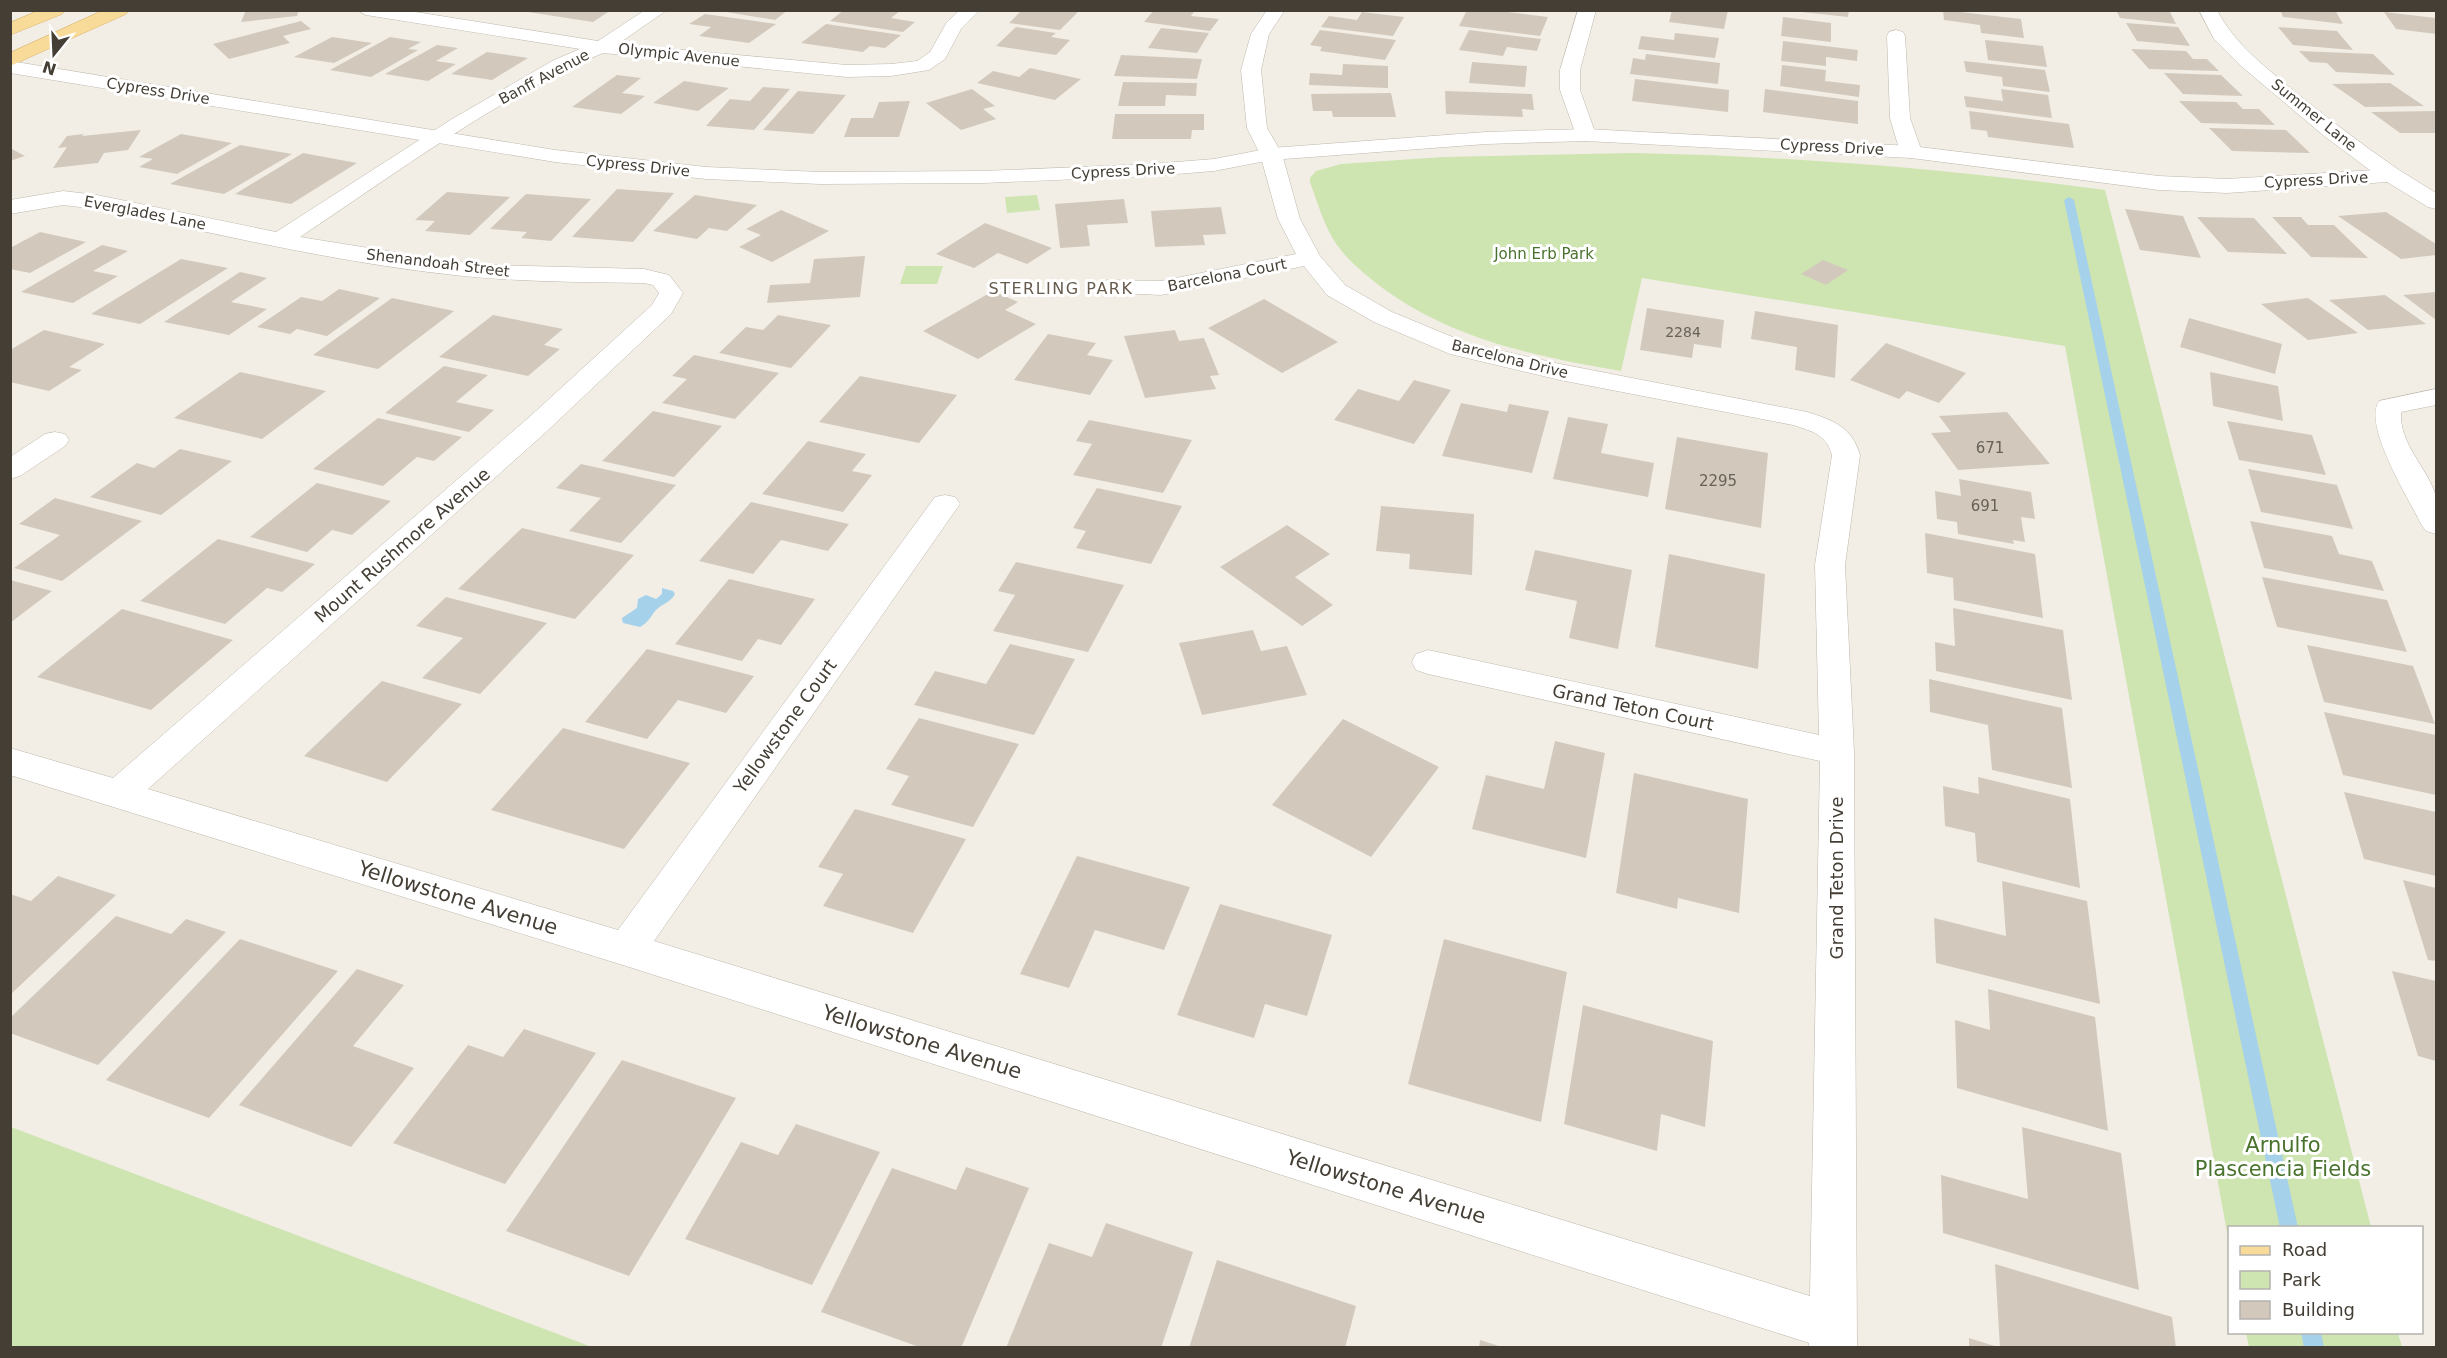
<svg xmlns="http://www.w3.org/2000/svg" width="2447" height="1358" font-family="'DejaVu Sans',sans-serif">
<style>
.green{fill:#cee4b1}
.water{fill:#a5d1eb}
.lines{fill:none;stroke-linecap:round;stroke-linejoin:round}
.stream{fill:#a5d1eb;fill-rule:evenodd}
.building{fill:#d2c9bc}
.minor-casing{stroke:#bfb8ac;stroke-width:1}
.tertiary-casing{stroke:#bfb8ac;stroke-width:1}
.primary-casing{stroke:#dcb66a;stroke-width:1}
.minor{fill:#fff;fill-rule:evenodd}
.tertiary{fill:#fff;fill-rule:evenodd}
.primary{fill:#f8da99;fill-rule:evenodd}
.labels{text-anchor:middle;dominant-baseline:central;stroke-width:6;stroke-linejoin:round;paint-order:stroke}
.far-number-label{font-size:14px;fill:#686157}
.far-street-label{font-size:15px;fill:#443e35;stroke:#fff}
.far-park-label{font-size:15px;fill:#49722d;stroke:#fff}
.number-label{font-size:15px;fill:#686157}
.far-neighbourhood-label{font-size:16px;letter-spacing:1.5px;fill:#665b4d;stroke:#fff}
.street-label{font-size:18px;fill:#443e35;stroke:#fff}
.near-street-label{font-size:21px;fill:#443e35;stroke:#fff}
.near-park-label{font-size:21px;fill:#49722d;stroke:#fff}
</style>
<rect width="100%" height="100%" fill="#f2eee6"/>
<path class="green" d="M1632 153C1791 156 1947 169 2105 190L2371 1227 2230 1228 2229 1243 2065 346 1642 278 1621 371C1538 357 1454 340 1384 289 1368 277 1349 262 1337 245 1324 226 1318 204 1310 182V178L1316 171 1341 164 1443 157Z
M1037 195 1040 210 1007 213 1005 197Z
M906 266H943L937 284H900Z
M10 1127H11L592 1347H11Z
M2246 1333H2398L2402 1347H2249Z"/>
<path class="water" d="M662 588 673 591 675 594C670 603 663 603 656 610 650 617 649 622 640 627L623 623 622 618 637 608 638 599 646 595 656 599 662 594Z"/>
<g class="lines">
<path class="stream" d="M2069 197 2074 200 2298 1228H2280L2064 200Z
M2301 1332H2321L2324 1348H2304Z"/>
</g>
<path class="building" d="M246 10H299L297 16 241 22Z
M532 10H611L593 22 528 12Z
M714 10H788L775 20Z
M844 10H901L891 18 915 22 903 32 830 21Z
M1022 10H1073L1079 11 1060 30 1009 23Z
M1154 10H1195L1191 16 1219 19 1210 31 1144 22Z
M1467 10H1492L1548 17 1540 36 1459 26Z
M1672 10H1728L1724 29 1669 22Z
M1803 10H1849L1848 17 1802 12Z
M1943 10 2021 19 2024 38 1981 33 1980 25 1944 20Z
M2116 10H2169L2176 24 2120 18Z
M2280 10H2335L2343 24 2283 17Z
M1362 12 1404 17 1393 36 1321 27 1329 16 1357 20Z
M2384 12 2436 18V34L2396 29Z
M705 14 776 24 749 43 699 36 711 27 689 24Z
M1783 17 1831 23V42L1781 36Z
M301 21 311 29 283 36 290 43 229 59 213 44Z
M2126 23 2178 27 2190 46 2137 41Z
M826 24 901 35 885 48 870 46 863 52 801 43Z
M1016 27 1056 33 1051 37 1070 40 1056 55 996 46Z
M2278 27 2337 31 2353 50 2293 45Z
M1161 28 1209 33 1197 53 1148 48Z
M1320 30 1396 40 1385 60 1320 51 1322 47 1310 45Z
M1469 30 1541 39 1537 51 1507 47 1503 56 1459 50Z
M1675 33 1719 38 1715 58 1638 49 1641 36 1674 40Z
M332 37 372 43 334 63 294 57Z
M390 37 421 42 408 49 418 50 371 77 330 70Z
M1985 40 2043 46 2047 67 1988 60Z
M1783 41 1858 50 1857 61 1826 57V66L1781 61Z
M437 45 458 48 436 61 456 64 428 81 385 74Z
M2131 49 2186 51 2193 59H2207L2219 71 2149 69Z
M2299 51 2373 54 2395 75 2336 72 2327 63 2310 62Z
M487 52 528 58 492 80 451 74Z
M1646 54 1720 63 1718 84 1630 74 1633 58 1645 60Z
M1121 55 1202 59 1197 79 1114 76Z
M1964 61 2045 70 2050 92 2003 86 2002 77 1966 72Z
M1472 62 1527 66 1525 87 1469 83Z
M1343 64 1388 66V88L1309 85 1310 73 1342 75Z
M1782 65 1826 70 1825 81 1860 85 1859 97 1780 86Z
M1030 68 1081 79 1055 100 977 83 993 71 1019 77Z
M2164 73 2221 75 2243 96 2183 94Z
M617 75 641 78 622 93 645 96 621 114 572 107Z
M1635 79 1729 90 1728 112 1632 101Z
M684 81 729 88 698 111 653 103Z
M1123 82 1197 83 1196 96 1166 95 1165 106H1118Z
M2390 83 2424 106 2365 107 2332 84Z
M763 87 790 89 754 130 706 126 730 99 750 101Z
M972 89 995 106 983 109 996 119 961 130 926 103Z
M1765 89 1858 101V124L1763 112Z
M2001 89 2048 95 2052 118 1966 107 1964 96 2003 101Z
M798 91 846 95 813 134 763 130Z
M1445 91 1532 94 1534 110 1522 109 1523 117 1446 114Z
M1391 93 1396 117H1333L1332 111H1313L1311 94Z
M910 101 899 137H844L851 118H873L879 102Z
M2179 101 2236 102 2243 109H2259L2275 125 2201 123Z
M1969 111 2069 124 2074 148 1988 137 1987 131 1971 129Z
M2436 111V133H2400L2371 112Z
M1115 114H1204V130H1192L1191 139H1112Z
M2209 128 2286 130 2310 153 2232 151Z
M141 130 128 150 104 153 98 163 53 168 67 147 58 148 67 136 84 134 82 136Z
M181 134 232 143 177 174 139 167 153 159 139 157Z
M240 145 292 154 224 194 170 184Z
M10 148 25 156 10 161Z
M303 153 357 163 291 204 235 194Z
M617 189 674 193 633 242 572 237Z
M447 192 510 197 470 235 425 231 435 221 415 220Z
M526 194 591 199 551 241 521 238 527 232 490 229Z
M695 195 757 205 727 231 709 228 697 239 653 231Z
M1124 199 1128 223 1087 225 1090 246 1060 248 1055 204Z
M1221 207 1226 234 1203 235 1205 245 1155 247 1151 211Z
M2125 209 2183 216 2201 258 2140 250Z
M781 210 829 231 772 262 739 247 761 235 746 229Z
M2386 212 2436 244V255L2401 259 2338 216Z
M2197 217 2254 218 2287 254 2228 252Z
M2272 217H2301L2308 225H2334L2368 258 2311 257Z
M985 223 1052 248 1027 264 998 253 974 268 936 254Z
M40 232 86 242 30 273 10 269V248Z
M102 245 128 251 93 271 118 276 73 303 21 292Z
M865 256 860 297 767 303 770 285 810 283 814 259Z
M181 259 228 268 140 324 91 314Z
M1823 260 1848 270 1826 285 1801 274Z
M240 272 267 278 231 302 267 309 229 335 164 322Z
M339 289 380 298 327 336 297 329 290 334 257 327 301 297 322 301Z
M993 291 1018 302 1005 310 1036 324 978 359 923 331Z
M2436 292V320L2403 295Z
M2385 295 2426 324 2368 330 2329 300Z
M392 298 454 311 378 369 313 355Z
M2308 298 2358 333 2308 340 2261 304Z
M1264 299 1338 342 1282 373 1208 328Z
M1647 308 1724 320 1721 348 1694 344 1692 358 1640 350Z
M1755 311 1838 325 1835 378 1795 370 1797 347 1751 339Z
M493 315 563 329 544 345 560 349 528 376 439 357Z
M778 315 831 325 791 368 719 353 746 327 763 330Z
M2189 318 2282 344 2275 374 2180 347Z
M44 330 105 344 69 367 82 370 49 391 10 382V350Z
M1175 330 1179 341 1204 338 1219 375 1210 376 1216 389 1145 398 1124 336Z
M1048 334 1096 343 1087 355 1113 360 1090 395 1014 380Z
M1886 343 1966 373 1939 403 1907 391 1899 399 1850 380Z
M694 355 779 373 735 419 662 403 687 379 672 376Z
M444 366 488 375 456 402 494 410 469 432 385 413Z
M240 372 326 391 262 439 174 418Z
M2210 372 2278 386 2283 421 2213 406Z
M860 376 957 395 919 443 819 422Z
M1414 380 1451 390 1414 444 1334 420 1358 389 1399 401Z
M1461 403 1507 412 1509 404 1549 411 1532 473 1442 456Z
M653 411 722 426 674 477 602 461Z
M2007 412 2050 464 1958 470 1931 433 1951 432 1939 416Z
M1568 417 1608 424 1601 453 1654 463 1648 497 1553 479Z
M378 418 462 437 434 461 417 457 383 486 313 469Z
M1089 420 1192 440 1163 493 1073 475 1092 444 1076 441Z
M2227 421 2312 435 2326 475 2239 460Z
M1677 437 1768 453 1761 528 1665 509Z
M808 441 866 454 852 471 872 475 843 512 762 494Z
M180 449 232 461 161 515 90 497 137 463 154 468Z
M581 464 676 485 621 543 569 531 601 498 556 488Z
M2248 469 2337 485 2353 529 2261 512Z
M1959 479 2031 492 2035 519 2021 517 2025 542 2013 540 2014 544 1958 534 1957 522 1937 519 1935 491 1961 496Z
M317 483 391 501 352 535 332 530 307 552 250 537Z
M1097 488 1182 506 1151 564 1076 548 1086 531 1073 528Z
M55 498 142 521 62 581 14 568 60 535 19 524Z
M751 502 849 524 828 551 781 540 753 574 699 561Z
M1381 506 1474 514 1472 575 1409 569 1410 554 1376 551Z
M2250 521 2332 536 2339 554 2372 561 2384 591 2264 568Z
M1287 525 1330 554 1295 577 1333 605 1302 626 1220 567Z
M522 528 634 555 575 619 458 589Z
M1925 533 2035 554 2043 618 1954 600 1953 578 1927 573Z
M218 539 315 564 282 592 267 588 225 624 140 601Z
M1535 550 1632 570 1618 649 1569 638 1577 601 1525 590Z
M1669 554 1765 574 1758 669 1655 647Z
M1016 562 1124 585 1088 652 993 631 1015 595 998 591Z
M2262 577 2387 600 2407 652 2277 627Z
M729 579 815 599 781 645 758 639 742 661 675 644Z
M10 580 52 591 10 623Z
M446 597 547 623 480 694 422 678 463 638 416 626Z
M1953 608 2063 630 2072 700 1936 671 1935 642 1955 646Z
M122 609 233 640 151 710 37 677Z
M1253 630 1261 651 1287 646 1307 695 1202 715 1179 643Z
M1010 644 1075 659 1034 735 914 705 935 671 986 684Z
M2307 645 2413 666 2435 724 2324 702Z
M647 649 754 676 726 713 678 700 647 739 585 722Z
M1929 679 2062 708 2072 788 1992 770 1988 725 1930 712Z
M382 681 462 704 387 782 304 756Z
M2324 712 2436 735V795L2343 775Z
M919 718 1019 744 973 827 891 805 909 776 886 769Z
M1343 719 1439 767 1371 857 1272 805Z
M563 728 690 763 624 849 491 810Z
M1555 741 1605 753 1586 858 1472 829 1486 775 1544 789Z
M1634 773 1748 799 1739 913 1678 898 1677 909 1616 893Z
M1978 777 2070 799 2080 888 1977 862 1975 833 1945 826 1943 786 1979 794Z
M2344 792 2436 812V876L2364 859Z
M855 809 966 839 913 933 823 906 843 874 818 867Z
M1077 856 1190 887 1164 950 1095 930 1069 988 1020 974Z
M58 876 116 895 10 995V894L31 901Z
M2403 880 2436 888V961L2428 960Z
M2002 881 2087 901 2100 1004 1936 963 1934 918 2006 936Z
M1220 904 1332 935 1307 1016 1265 1004 1254 1038 1177 1015Z
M116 916 171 934 186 919 226 932 98 1065 10 1033V1018Z
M240 939 338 971 209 1118 106 1080Z
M1444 939 1567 972 1541 1122 1408 1084Z
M357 969 404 985 353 1046 414 1068 351 1147 239 1105Z
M2392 971 2436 981V1061L2418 1056Z
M1988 989 2095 1017 2108 1131 1957 1088 1955 1020 1990 1030Z
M1583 1005 1713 1041 1705 1127 1661 1114 1657 1151 1564 1124Z
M524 1029 596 1053 505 1184 393 1143 468 1045 503 1057Z
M622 1060 736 1098 629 1276 506 1231Z
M796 1124 880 1152 812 1285 685 1239 741 1142 778 1155Z
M2022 1127 2121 1153 2139 1290 1943 1233 1941 1175 2028 1199Z
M966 1167 1029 1188 961 1348H922L821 1312 892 1168 956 1190Z
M1106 1223 1193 1252 1161 1348H1006L1049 1243 1092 1257Z
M1217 1260 1356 1306 1345 1348H1189Z
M1995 1264 2172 1317 2176 1348H2000Z
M1969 1338 1998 1347V1348H1969Z
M1480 1340 1502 1347V1348H1479Z"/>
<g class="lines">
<g class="minor-casing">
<path id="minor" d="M357 10H403L598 41 645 10H667L618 44 847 65 891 64 917 61 930 52 947 22 960 10H980L961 29 945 59 929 70 891 76 847 77 603 53C495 99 398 172 300 237L450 261 489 265 644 269 669 275 683 293 671 314 546 432 148 789 618 930 935 497 945 495 955 497 960 504 955 511 654 941 1810 1296 1820 761 1428 674 1416 670 1412 662 1416 654 1428 650 1819 735 1815 565 1832 455C1827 435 1812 431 1793 425L1560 380 1450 354 1374 322 1327 295 1304 266 1161 295 1099 292 1096 287 1099 282 1108 280 1161 281 1296 254 1278 219 1260 154 1247 128 1241 70 1251 34 1267 10H1285L1269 34 1261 70 1267 128 1282 154 1300 219 1320 256 1345 285 1392 312 1467 343 1560 364 1807 412C1833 420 1852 427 1860 455L1845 565 1854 752 1857 1348H1809V1343L626 966 10 775V748L113 778 526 420 652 305 659 293 653 285 644 283C581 282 517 282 454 275 333 262 215 233 97 209L63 205 10 214V200L63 191 97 195 276 232 452 119 554 60 580 49 366 15Z
M1578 10H1596L1580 70V90L1596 135 1593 139 1586 141 1579 139 1576 135 1560 90V70Z
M2199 10H2217C2235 44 2261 63 2289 87 2325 116 2361 144 2399 170L2402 175 2399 180 2391 181 2383 180 2323 135 2241 66 2214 39Z
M1896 30 1903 32 1905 36 1910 118 1922 152 1918 156 1911 158 1904 156 1900 152 1890 118 1887 36 1889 32Z
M2436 389V405L2401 412C2399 444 2427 467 2436 496 2439 506 2437 524 2436 534L2426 531 2421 524C2409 499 2362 425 2379 401Z
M55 432 65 434 69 440 65 446 20 476 10 479V457L45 434Z"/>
</g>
<g class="tertiary-casing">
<path id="tertiary" d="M10 61 555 150 706 167 820 172 983 171 1151 164 1214 159 1271 148 1486 132 1586 129 1911 146 2159 176 2227 179 2391 169 2399 170 2436 193V209L2428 207 2387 182 2227 193 2159 190 1911 158 1586 141 1486 144 1271 160 1214 171 1151 176 983 183 820 184 706 179 555 162 10 73Z"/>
</g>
<g class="primary-casing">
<path id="primary" d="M40 10H65L62 14 10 35V23Z
M104 10H129L126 14 10 66V53Z"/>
</g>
<use href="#minor" class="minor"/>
<use href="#tertiary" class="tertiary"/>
<use href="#primary" class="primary"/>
</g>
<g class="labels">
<g class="far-number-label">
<text x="1683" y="332">2284</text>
</g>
<g class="far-street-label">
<text transform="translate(679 55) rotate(6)">Olympic Avenue</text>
<text transform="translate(544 77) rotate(-28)">Banff Avenue</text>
<text transform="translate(158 91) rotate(9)">Cypress Drive</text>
<text transform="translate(2314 115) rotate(39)">Summer Lane</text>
<text transform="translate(1832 147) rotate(3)">Cypress Drive</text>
<text transform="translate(638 166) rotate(6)">Cypress Drive</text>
<text transform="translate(1123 171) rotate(-3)">Cypress Drive</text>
<text transform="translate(2316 180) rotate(-3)">Cypress Drive</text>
<text transform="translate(145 213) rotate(11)">Everglades Lane</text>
<text transform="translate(438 263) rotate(7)">Shenandoah Street</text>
<text transform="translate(1227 275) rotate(-11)">Barcelona Court</text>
<text transform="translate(1510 359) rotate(14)">Barcelona Drive</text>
</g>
<g class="far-park-label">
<text x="1544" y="254">John Erb Park</text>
</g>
<g class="number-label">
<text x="1990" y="448">671</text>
<text x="1718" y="481">2295</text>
<text x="1985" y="506">691</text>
</g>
<g class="far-neighbourhood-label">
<text x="1061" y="288">STERLING PARK</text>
</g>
<g class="street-label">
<text transform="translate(402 545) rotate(-41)">Mount Rushmore Avenue</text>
<text transform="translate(1633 707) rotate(12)">Grand Teton Court</text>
<text transform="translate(785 726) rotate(-54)">Yellowstone Court</text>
<text transform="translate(1836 878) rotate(-90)">Grand Teton Drive</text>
</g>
<g class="near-street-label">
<text transform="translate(458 898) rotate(17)">Yellowstone Avenue</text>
<text transform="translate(922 1042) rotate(17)">Yellowstone Avenue</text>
<text transform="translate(1386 1187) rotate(17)">Yellowstone Avenue</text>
</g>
<g class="near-park-label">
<text x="2283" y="1145">Arnulfo<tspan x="2283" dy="24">Plascencia Fields</tspan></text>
</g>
</g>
<rect width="2447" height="1358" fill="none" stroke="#443e35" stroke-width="24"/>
<rect x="2228" y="1226" width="195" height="108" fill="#ffffff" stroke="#b4b2ae" stroke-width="1.5"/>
<rect x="2240" y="1246" width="30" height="9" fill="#f8da99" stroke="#b4b2ae" stroke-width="1.5"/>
<text x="2282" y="1256" font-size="18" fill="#443e35">Road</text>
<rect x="2240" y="1271" width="30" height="18" fill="#cee4b1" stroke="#b4b2ae" stroke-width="1.5"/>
<text x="2282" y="1286" font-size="18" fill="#443e35">Park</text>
<rect x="2240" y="1301" width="30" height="18" fill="#d2c9bc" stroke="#b4b2ae" stroke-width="1.5"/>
<text x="2282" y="1316" font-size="18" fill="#443e35">Building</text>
<g transform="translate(54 54) rotate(198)" stroke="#ffffff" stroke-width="4.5" paint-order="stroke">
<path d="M0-4.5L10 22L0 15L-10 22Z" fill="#443e35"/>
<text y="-9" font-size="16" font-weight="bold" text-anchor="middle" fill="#443e35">N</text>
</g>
</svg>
